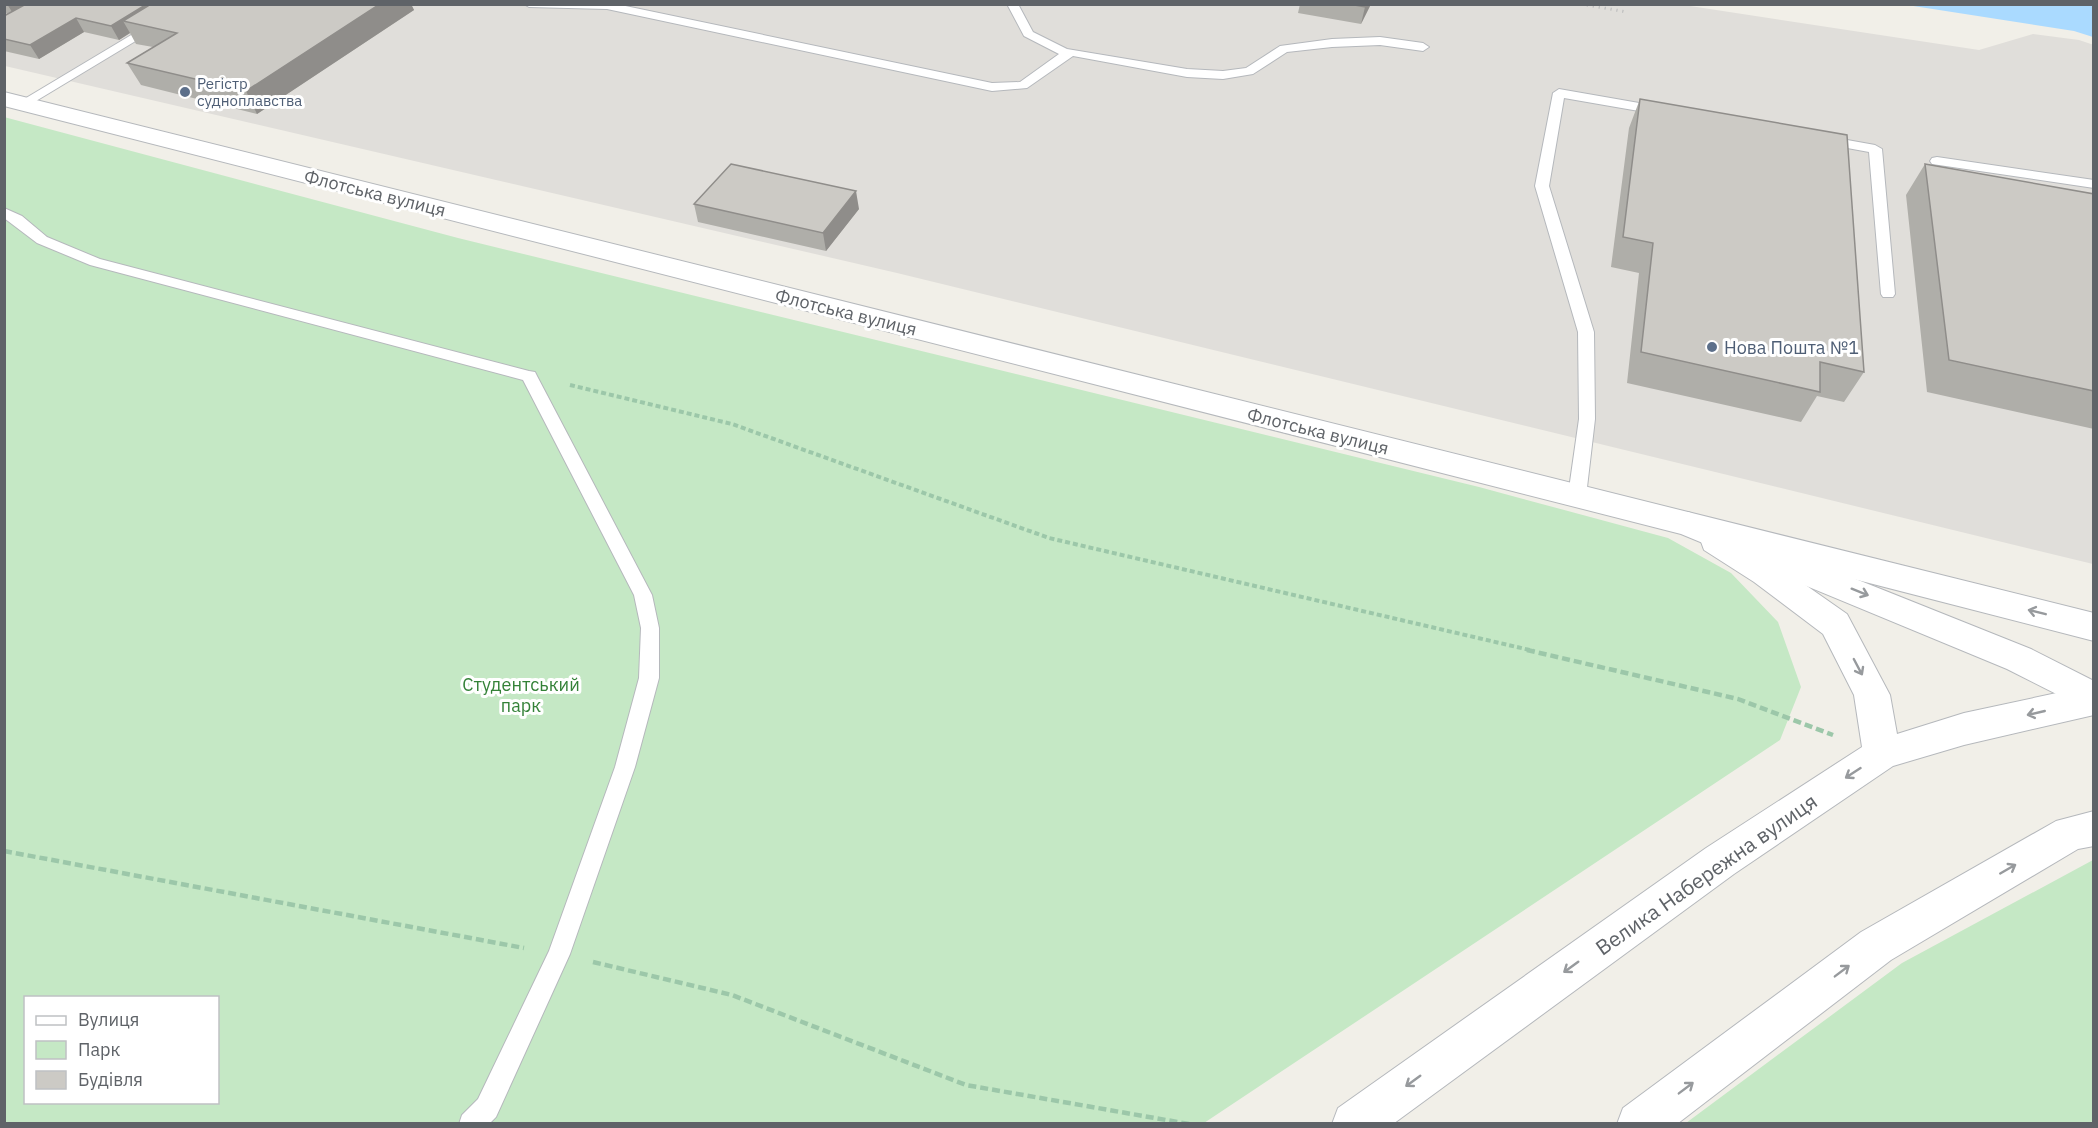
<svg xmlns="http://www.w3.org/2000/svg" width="2098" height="1128" font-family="'IBM Plex Sans',sans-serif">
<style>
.industrial{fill:#e0deda}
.green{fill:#c5e8c5;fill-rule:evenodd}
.water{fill:#aadaff}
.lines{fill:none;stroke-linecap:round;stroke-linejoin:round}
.service-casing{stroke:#b5b8bc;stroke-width:2}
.minor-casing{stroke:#b5b8bc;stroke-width:2}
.tertiary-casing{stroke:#b5b8bc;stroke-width:2}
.path-far1{stroke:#9cc7a9;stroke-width:4;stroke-dasharray:5 3;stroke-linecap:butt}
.path{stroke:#9cc7a9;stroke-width:4.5;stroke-dasharray:8 4;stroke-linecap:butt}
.service{fill:#fff;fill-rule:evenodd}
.minor{fill:#fff;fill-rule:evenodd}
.tertiary{fill:#fff;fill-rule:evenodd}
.rail{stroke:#b6b7b8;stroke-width:3;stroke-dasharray:1 5;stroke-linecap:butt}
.wall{fill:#afaea9}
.shaded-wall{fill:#8f8d8a}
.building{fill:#cccac5;stroke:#8f8d8a;stroke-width:1.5}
.oneway{stroke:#979a9d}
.service-dot{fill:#5c6f8a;stroke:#fff;stroke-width:2}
.labels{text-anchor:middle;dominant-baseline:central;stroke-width:6;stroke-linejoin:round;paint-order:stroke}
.far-service-label{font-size:15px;fill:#4e5e75;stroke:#fff;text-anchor:start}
.street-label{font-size:18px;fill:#5f6368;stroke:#fff}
.service-label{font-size:18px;fill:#4e5e75;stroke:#fff;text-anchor:start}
.park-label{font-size:18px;fill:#348238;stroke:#fff}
.near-street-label{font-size:21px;fill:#5f6368;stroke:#fff}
</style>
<rect width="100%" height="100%" fill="#f1efe8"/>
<path class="industrial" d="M5 4H1677L1979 50 2033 34 2079 40 2094 45 2093 564 897 273 5 66Z"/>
<path class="green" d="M4 117 458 238 1479 487 1668 538 1731 573 1778 622 1801 687 1780 740 1204 1123H5ZM26 998H218V1102H26Z
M2093 860V1123H1686L1902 963Z"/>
<path class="water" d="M1907 5H2093V37L2074 31Z"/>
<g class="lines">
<g class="service-casing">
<path id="service" d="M183 4H197L26 107H18L16 104Z
M524 4H616L992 83 1020 82 1059 54 1024 36 1007 4H1018L1033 32 1067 49 1187 69 1223 71 1246 68 1280 46 1332 39 1380 37 1423 43 1429 47 1423 51 1380 45 1332 47 1287 52 1253 74 1223 79 1187 77 1073 56 1027 88 992 91 607 9 529 7Z
M1559 89 1662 107 1668 111 1662 115 1564 98 1549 186 1594 332 1595 419 1586 496 1583 500 1577 502 1571 500 1568 496 1579 419 1578 332 1535 186 1553 93Z
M1825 136 1875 145 1882 149 1895 294 1893 297H1883L1881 294 1869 152 1820 143 1819 140 1820 137Z
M1937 157 2094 180V188L1932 164 1930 161 1932 158Z
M4 208 22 216 47 237 100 259 529 371 535 372 537 376 652 595 659 628V678L635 767 570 954 496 1117 489 1124H459L462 1115 478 1099 549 951 615 767 639 678 641 628 634 595 523 380 90 265 37 243 4 218Z"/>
</g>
<g class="minor-casing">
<path id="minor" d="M4 92 1688 512 2031 649 2094 681V713L2007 669 1681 534 4 106Z"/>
</g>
<g class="tertiary-casing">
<path id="tertiary" d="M1688 512 2094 613V641L1764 556 1847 614 1890 695 1897 734 1964 713 2094 685V715L1964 745 1893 766 1734 874 1393 1124H1332L1338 1108 1706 848 1862 747 1854 695 1823 634 1754 582 1704 550 1700 539 1677 532 1672 524 1677 516Z
M2094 811V846L2078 849 1891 960 1677 1124H1617L1623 1108 1861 932 2056 821Z"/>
</g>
<path class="path-far1" d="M570 385 732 424 1049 538 1534 651"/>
<path class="path" d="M1527 650 1738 699 1833 735
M4 851 524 948
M593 962 732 995 966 1085 1189 1124"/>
<use href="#service" class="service"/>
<use href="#minor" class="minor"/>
<use href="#tertiary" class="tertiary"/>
<path class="rail" d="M1581 4 1627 12"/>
</g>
<path class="wall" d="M4 4H411L414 10 257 114 141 85 127 63 153 47 136 44 130 33 119 40 84 32 39 59 4 51V16L9 14 4 13Z
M1300 4H1371L1361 24 1298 13Z
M1640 99 1864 372 1844 402 1817 396 1801 422 1627 383 1639 273 1611 267 1629 128Z
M1925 164 2094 194V429L1927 392 1906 195Z
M694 204 859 209 826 251 698 222Z"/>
<path class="shaded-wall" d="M7 4H33L14 15Z
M147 4H161L123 21 130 33 119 40 111 26Z
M380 4H411L414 10 257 114 246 91Z
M1366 4H1371L1361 24 1365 7Z
M76 18 84 32 39 59 30 45Z
M856 191 859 209 826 251 823 233Z"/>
<path class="building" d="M26 4H147L111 26 76 18 30 45 4 39V16Z
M151 4H380L246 91 127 63 177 33 123 21Z
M1349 4H1366L1365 7Z
M1640 99 1847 135 1864 372 1820 362V392L1641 352 1653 243 1623 237Z
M731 164 856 191 823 233 694 204Z
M1925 164 2094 194V391L1949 360Z"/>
<defs><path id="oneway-shaft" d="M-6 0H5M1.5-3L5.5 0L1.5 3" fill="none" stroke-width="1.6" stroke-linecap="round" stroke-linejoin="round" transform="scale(1.5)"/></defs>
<g class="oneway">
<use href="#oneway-shaft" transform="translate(1860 592) rotate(22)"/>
<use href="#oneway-shaft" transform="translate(2037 612) rotate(-166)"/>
<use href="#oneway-shaft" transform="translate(1858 667) rotate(62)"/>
<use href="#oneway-shaft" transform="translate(2036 713) rotate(167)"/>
<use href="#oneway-shaft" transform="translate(1853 773) rotate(147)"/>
<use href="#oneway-shaft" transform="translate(2008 869) rotate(-30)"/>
<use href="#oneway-shaft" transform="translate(1571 967) rotate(144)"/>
<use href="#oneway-shaft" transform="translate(1842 971) rotate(-37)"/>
<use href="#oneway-shaft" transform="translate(1413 1081) rotate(144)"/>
<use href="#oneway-shaft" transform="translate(1686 1088) rotate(-37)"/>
</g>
<g class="service-dot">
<circle cx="185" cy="92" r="6"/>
<circle cx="1712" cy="347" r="6"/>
</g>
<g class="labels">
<g class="far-service-label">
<text x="197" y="83">Регістр<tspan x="197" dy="17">судноплавства</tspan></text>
</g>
<g class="street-label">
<text transform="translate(375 193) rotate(14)">Флотська вулиця</text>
<text transform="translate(846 312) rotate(14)">Флотська вулиця</text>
<text transform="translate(1318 431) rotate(14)">Флотська вулиця</text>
</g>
<g class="service-label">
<text x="1724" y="347">Нова Пошта №1</text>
</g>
<g class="park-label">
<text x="521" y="684">Студентський<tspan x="521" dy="21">парк</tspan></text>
</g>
<g class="near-street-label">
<text transform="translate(1706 874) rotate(-35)">Велика Набережна вулиця</text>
</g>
</g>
<rect width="2098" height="1128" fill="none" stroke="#5f6368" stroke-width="12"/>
<rect x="24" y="996" width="195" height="108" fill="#ffffff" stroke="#bfc1c3" stroke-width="1.5"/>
<rect x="36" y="1016" width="30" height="9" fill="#ffffff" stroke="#bfc1c3" stroke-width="1.5"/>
<text x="78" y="1026" font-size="18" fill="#5f6368">Вулиця</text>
<rect x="36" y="1041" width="30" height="18" fill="#c5e8c5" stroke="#bfc1c3" stroke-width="1.5"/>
<text x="78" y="1056" font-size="18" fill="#5f6368">Парк</text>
<rect x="36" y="1071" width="30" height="18" fill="#cccac5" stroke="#bfc1c3" stroke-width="1.5"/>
<text x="78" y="1086" font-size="18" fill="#5f6368">Будівля</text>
</svg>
